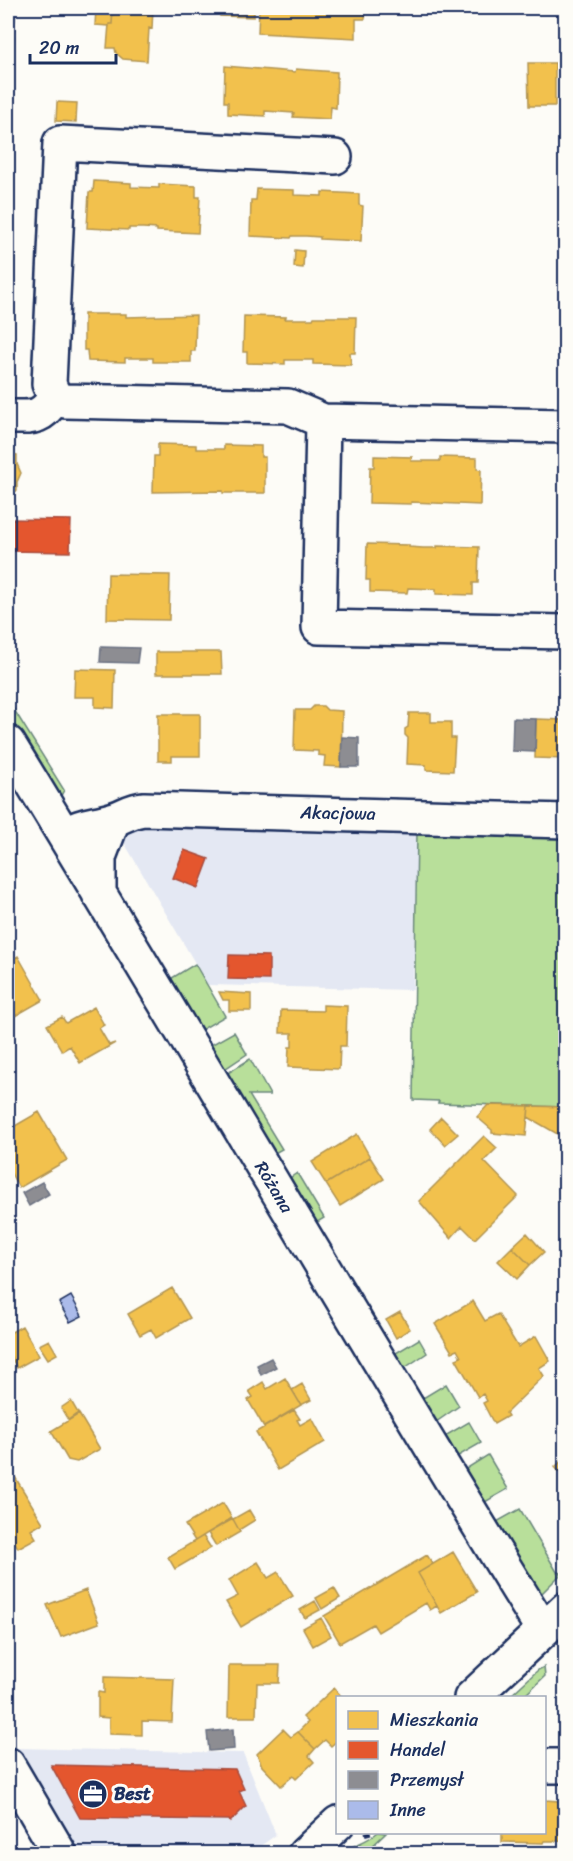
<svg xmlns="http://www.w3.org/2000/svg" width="573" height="1861" font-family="Sriracha,sans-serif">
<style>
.built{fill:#e4e8f3}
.green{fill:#b8df9a;stroke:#6a877c;stroke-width:1.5}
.homes{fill:#f2c14e;stroke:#b29553;stroke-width:1.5}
.shops{fill:#e4572e;stroke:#a84b3c;stroke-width:1.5}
.industry{fill:#8d8d92;stroke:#6b7182;stroke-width:1.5}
.building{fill:#abbbea;stroke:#1b2f5e;stroke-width:1.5}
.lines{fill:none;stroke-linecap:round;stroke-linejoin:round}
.minor-casing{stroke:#1b2f5e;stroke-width:38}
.path{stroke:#1b2f5e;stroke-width:4;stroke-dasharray:6 4.5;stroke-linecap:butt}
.minor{stroke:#fdfcf7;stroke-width:33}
.labels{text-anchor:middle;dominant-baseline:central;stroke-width:6;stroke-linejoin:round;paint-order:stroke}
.street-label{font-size:18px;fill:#1b2f5e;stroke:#fdfcf7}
.poi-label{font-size:18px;font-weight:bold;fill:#1b2f5e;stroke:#fdfcf7;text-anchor:start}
</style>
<rect width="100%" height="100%" fill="#fdfcf7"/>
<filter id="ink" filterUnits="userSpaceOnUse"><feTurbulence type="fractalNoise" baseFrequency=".0167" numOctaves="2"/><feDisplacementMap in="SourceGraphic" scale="12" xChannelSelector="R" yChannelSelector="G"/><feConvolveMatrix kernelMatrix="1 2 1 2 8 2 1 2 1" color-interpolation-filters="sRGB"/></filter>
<g filter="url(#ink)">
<path class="built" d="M136 825 417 831 413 990 208 985 122 839Z
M16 1748 243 1753 276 1835 259 1847V1852L80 1853 75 1848Z"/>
<path class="green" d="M8 700 64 790 58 801 8 719Z
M417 831 565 837V1107L438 1103 439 1101 413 1100Z
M195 964 225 1016 201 1030 194 1029 169 986 172 978Z
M234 1032 247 1054 220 1072 209 1046Z
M250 1059 270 1095H249L282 1149 271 1155 223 1076Z
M297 1173 324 1218 311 1226 287 1180Z
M419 1339 427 1353 400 1371 391 1356Z
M446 1384 459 1406 436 1422 430 1421 418 1401Z
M469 1422 481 1443 453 1459 443 1442 445 1436Z
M488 1455 508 1489 485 1502 479 1501 461 1472Z
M520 1509 557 1572 562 1573 538 1597 493 1524Z
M544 1667 545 1676 523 1697H509L538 1670Z
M378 1832 386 1833 365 1853H343C355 1843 366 1843 378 1832Z"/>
<path class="homes" d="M96 8H113L112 24H109V26L95 25Z
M113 8H153L152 29 149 28 147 61 123 59 116 53 115 48H107L109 24H112Z
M220 8H254V17L220 16Z
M259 8H366L365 19H356V38L258 33Z
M528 63H555V106H529Z
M225 66 295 72 296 69 337 72 336 108 331 107 330 119 293 117 294 113 265 111V116L228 114V102H224Z
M57 102 77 103 76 122 56 121Z
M94 181 131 183V187L159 188V184L196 186V197H200L198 233 157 231V229L143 228H129V230L87 228 89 192H93Z
M257 189 294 190V195L322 196V192L359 194V205L363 206 361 241 320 239V237L306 236H292L291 238 250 236 251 200H256Z
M295 250 304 251 303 268 294 267Z
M84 314H126V317L196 315 195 351H191V362H153V358H125V362L88 361 87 350H84Z
M244 316 286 317 285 319H313L314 317H356L355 353H350L351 365 313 364V360H285V364L247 363V352H243Z
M158 444 196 445V449H224V445L261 446V457H265V493H223V491L153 492 154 456H158Z
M8 454 17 455V464L21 473 17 482V491H8Z
M374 456 412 457 411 461H440V457L477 458V469L481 470 480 505 411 502V504L369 503 370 467H374Z
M367 544 409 545V547L423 548H437V546L479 547 478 583H473V595L436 594V589L408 588 407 593 370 592V580H366Z
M108 574 170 575 169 620 107 619Z
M156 652H221L222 674H156Z
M75 669 115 670 114 708 95 707V697H74Z
M314 706H323L327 710 342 711 341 767 324 766 325 756 318 755V751L294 750 295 710H310Z
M409 713H431V722H451V738H455L453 771 426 770V765L407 764 408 738 405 735V729L408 727Z
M158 714H200V756H172V761H158Z
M536 719 566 720V759L535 758Z
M18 956 43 1000 8 1020V962Z
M219 992 251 994V1011H229V1000H223Z
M323 1005 347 1006 346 1046H340L339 1069 288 1067 289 1047H292V1033H280L281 1010 323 1011Z
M94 1007 104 1025 99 1028 109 1045 115 1043 80 1063 70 1046 62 1051 47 1025 62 1017 66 1023Z
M488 1105 529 1106 526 1136 492 1133V1130L477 1117Z
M529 1106 566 1107V1139L528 1117Z
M39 1112 67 1160 19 1188 8 1168V1130Z
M441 1117 458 1134 445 1145 430 1129Z
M357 1134 370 1157 326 1184 312 1162Z
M484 1136 497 1148 484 1161 518 1196 475 1239 462 1226 451 1238 419 1201Z
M370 1157 384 1179 340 1206 326 1184Z
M527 1233 544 1252 530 1265 512 1247Z
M512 1247 530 1265 517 1279 498 1261Z
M172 1288 190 1318 156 1338 151 1329 140 1335 128 1314Z
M473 1301 485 1321 498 1314 518 1347 536 1336 550 1361 539 1368 544 1376 506 1413 508 1416 494 1424 483 1403 487 1401 483 1394 478 1397 456 1359 461 1357 457 1350 452 1352 435 1324Z
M400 1312 410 1329 396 1338 386 1320Z
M22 1326 39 1356 17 1368 8 1351V1334Z
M49 1340 57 1354 48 1359 39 1345Z
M285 1378 301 1405 264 1427 248 1400 253 1397 249 1391 263 1382 267 1389Z
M302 1384 311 1400 301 1405 292 1390Z
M71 1401 78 1413 68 1420 61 1408Z
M294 1410 300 1419 297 1420 300 1425 312 1418 325 1442 278 1470 256 1432Z
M79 1414 100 1449 77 1462 68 1460 51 1431Z
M566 1457V1479L555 1467Z
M15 1477 43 1523 31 1530 36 1538 18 1548 14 1541 8 1545V1481Z
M223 1503 232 1518 195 1541 185 1525Z
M249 1510 255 1520 239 1530 233 1519Z
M233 1519 240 1532 216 1546 208 1533Z
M203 1536 211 1548 175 1569 168 1557Z
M453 1552 477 1592 441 1613 418 1573Z
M427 1555 433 1564 418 1573 437 1606 430 1610 426 1603 378 1632 373 1624 340 1643 324 1616Z
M258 1562 268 1578 278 1572 293 1596 241 1627 226 1602 238 1596 229 1580Z
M334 1588 340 1598 322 1609 316 1598Z
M86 1590 99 1623 61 1637 47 1605Z
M315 1601 320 1610 305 1618 300 1610Z
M321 1618 331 1636 313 1646 303 1628Z
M229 1665H280L279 1683H257L256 1717H228Z
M104 1677 174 1679 172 1722 142 1721V1735L109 1734V1718L98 1717V1692L104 1693Z
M334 1688 343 1698H338V1740L331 1746 325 1740 315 1749 298 1732 308 1722 303 1717Z
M283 1729 291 1737 298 1732 315 1749 309 1756 314 1762 296 1779 293 1776 281 1786 262 1766 257 1754Z
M544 1796 545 1800 559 1801 558 1841H544L543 1843 502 1842V1832H544Z
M559 1801H566V1842L558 1841Z"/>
<path class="shops" d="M8 519 71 520 70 552 8 551Z
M184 850 209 859 198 888 173 878Z
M229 955 269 956V980L228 979Z
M51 1765 235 1769 244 1789 239 1791 246 1806 230 1822 229 1820 80 1818Z"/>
<path class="industry" d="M101 647 139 648 137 663 100 662Z
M513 718 536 719 535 752 512 751Z
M342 737 359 738V767H341Z
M42 1182 49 1194 29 1206 22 1193Z
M271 1358 276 1367 261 1375 257 1365Z
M233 1729 234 1749 209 1751 207 1732Z"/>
<path class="building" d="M71 1296 82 1316 70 1322 59 1303Z"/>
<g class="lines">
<g class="minor-casing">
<path id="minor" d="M55 398 49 384 60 143 335 157
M8 417C32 417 40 420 55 398L65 401 288 406 323 421 319 627 566 632
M323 421 566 426
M8 743C188 1037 361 1336 543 1630
M64 835C79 825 94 825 111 820 123 817 131 810 144 809L566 821
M99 894V857L113 820
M471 1698 566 1609
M8 1765 60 1854
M544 1766H566
M305 1854 338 1823"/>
</g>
<path class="path" d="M8 116 14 8
M365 1834 373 1832"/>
<use href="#minor" class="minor"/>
</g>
</g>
<defs>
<g id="office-disc" transform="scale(1.5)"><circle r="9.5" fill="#1b2f5e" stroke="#fdfcf7"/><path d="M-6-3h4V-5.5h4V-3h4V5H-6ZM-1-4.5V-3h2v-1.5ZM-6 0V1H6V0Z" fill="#fff"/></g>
</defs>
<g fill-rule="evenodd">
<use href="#office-disc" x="93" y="1794"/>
</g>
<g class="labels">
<g class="street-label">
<text transform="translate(338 813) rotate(1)">Akacjowa</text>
<text transform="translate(274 1187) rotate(59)">Różana</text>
</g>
<g class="poi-label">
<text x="114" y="1794">Best</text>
</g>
</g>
<rect width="573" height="1861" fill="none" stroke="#fdfcf7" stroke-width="30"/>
<rect x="15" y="15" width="543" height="1831" fill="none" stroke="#1b2f5e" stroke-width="2" filter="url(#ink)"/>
<rect x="336" y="1696" width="210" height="138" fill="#fdfcf7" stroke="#a3aaba" stroke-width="1.5"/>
<rect x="348" y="1711" width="30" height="18" fill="#f2c14e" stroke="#a3aaba" stroke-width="1.5"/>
<text x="390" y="1726" font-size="18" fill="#1b2f5e">Mieszkania</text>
<rect x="348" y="1741" width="30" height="18" fill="#e4572e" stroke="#a3aaba" stroke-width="1.5"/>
<text x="390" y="1756" font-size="18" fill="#1b2f5e">Handel</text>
<rect x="348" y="1771" width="30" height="18" fill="#8d8d92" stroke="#a3aaba" stroke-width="1.5"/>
<text x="390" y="1786" font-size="18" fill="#1b2f5e">Przemysł</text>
<rect x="348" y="1801" width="30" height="18" fill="#abbbea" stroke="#a3aaba" stroke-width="1.5"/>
<text x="390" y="1816" font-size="18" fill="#1b2f5e">Inne</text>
<path d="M30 54v9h86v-9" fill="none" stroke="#1b2f5e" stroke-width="3"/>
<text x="39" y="54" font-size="18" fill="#1b2f5e" stroke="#fdfcf7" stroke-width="4.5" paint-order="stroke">20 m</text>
</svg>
